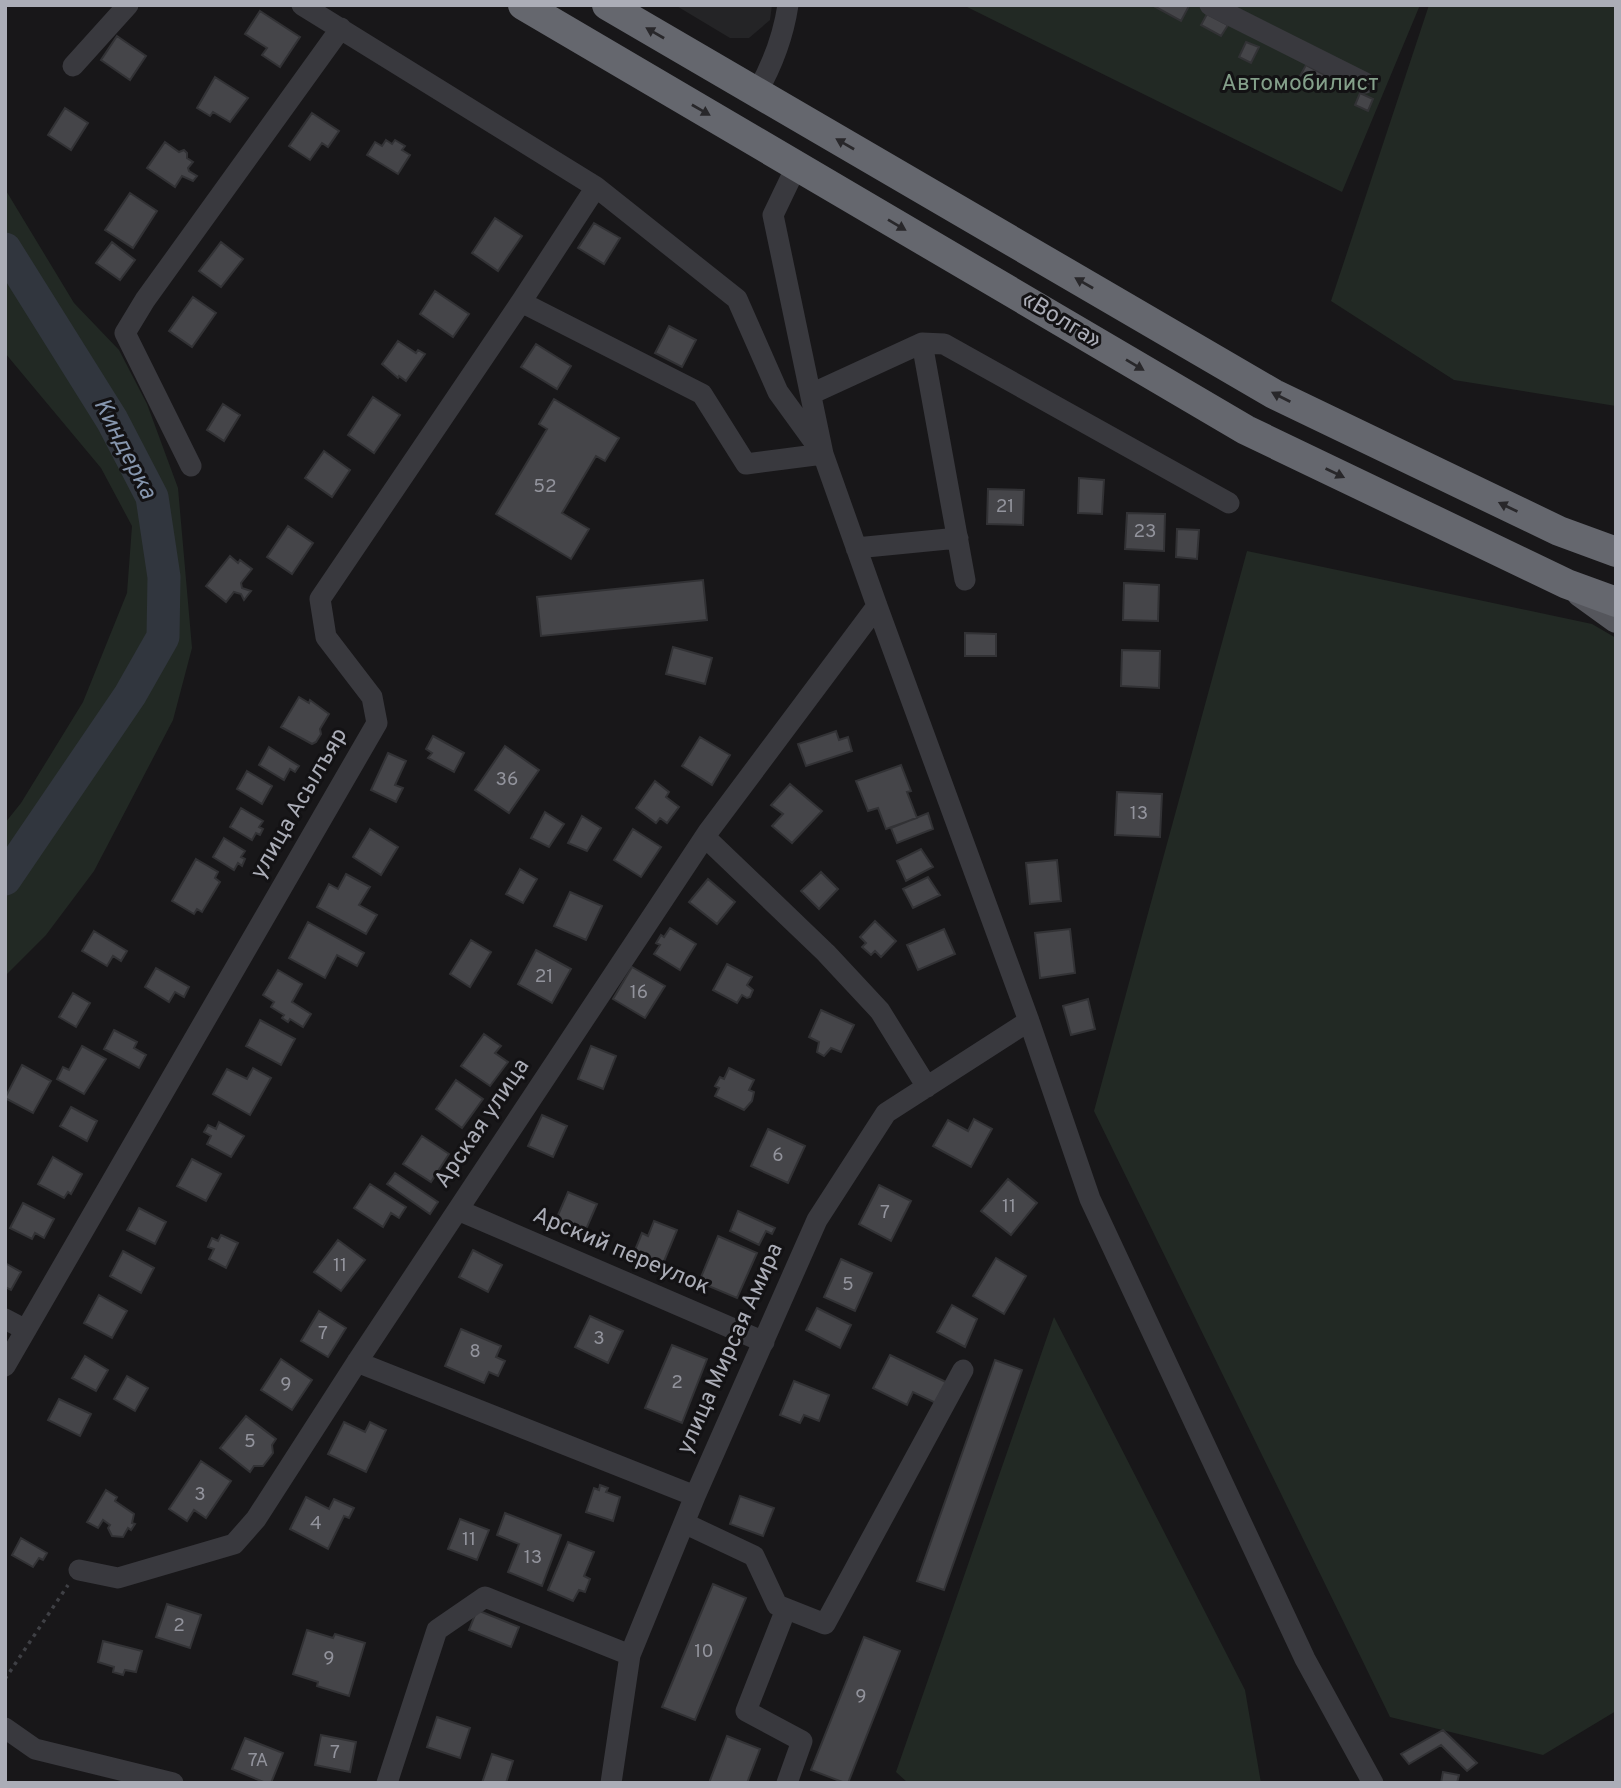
<svg xmlns="http://www.w3.org/2000/svg" width="1621" height="1788" font-family="Overpass,sans-serif">
<style>
.built{fill:#242426}
.green{fill:#222924}
.lines{fill:none;stroke-linecap:round;stroke-linejoin:round}
.river{stroke:#31363e;stroke-width:33}
.building{fill:#454549;stroke:#323235;stroke-width:2}
.path{stroke:#3f4045;stroke-width:3.5;stroke-dasharray:3.5 5;stroke-linecap:butt}
.minor{stroke:#39393e;stroke-width:21}
.major{stroke:#55565c;stroke-width:26}
.highway{stroke:#65676e;stroke-width:30}
.oneway{fill:#28272a}
.labels{text-anchor:middle;dominant-baseline:central;stroke-width:6;stroke-linejoin:round;paint-order:stroke}
.number-label{font-size:19px;fill:#92939c}
.park-label{font-size:23px;fill:#84a08a;stroke:#131214}
.street-label{font-size:23px;fill:#abadb7;stroke:#131214}
.water-label{font-size:24px;font-style:italic;fill:#8696ae;stroke:#131214}
</style>
<rect width="100%" height="100%" fill="#181719"/>
<path class="built" d="M675 5H772L770 20 749 38H730Z"/>
<path class="green" d="M963 5H1420L1342 192Z
M1429 5H1616V406L1454 380 1331 301Z
M5 189 74 303 119 350 147 404 178 488 192 648 173 720 94 871 46 935 5 976V823L21 803 83 702 127 593 132 526 101 468 5 353Z
M1247 551 1592 624 1616 638V1711L1543 1755 1390 1717 1094 1111Z
M1054 1317 1245 1690 1261 1783H908L896 1772Z"/>
<g class="lines">
<path class="river" d="M5 249 112 420 152 497 164 577 163 637 130 695 5 879"/>
</g>
<path class="building" d="M1152 5H1188L1189 6 1181 21Z
M260 11 300 37 280 67 262 55 267 48 245 34Z
M1207 14 1228 25 1221 36 1201 25Z
M117 36 146 56 130 80 101 60Z
M1246 42 1259 47 1251 63 1239 57Z
M1306 65 1325 75 1319 86 1300 76Z
M215 77 248 98 230 122 213 112 210 116 197 108Z
M1360 93 1373 99 1368 111 1355 105Z
M65 108 88 123 71 150 48 135Z
M312 113 339 131 328 147 322 143 310 160 289 146Z
M386 140 392 144 395 140 405 146 402 150 410 155 398 174 367 155 375 142 382 146Z
M165 142 179 152 184 150 187 153V158L193 162 188 168 189 171 197 176 193 181 182 176 175 187 147 168Z
M130 193 157 211 133 248 105 230Z
M495 218 522 236 498 271 472 253Z
M594 223 620 238 604 264 578 248Z
M112 242 135 260 120 280 96 263Z
M221 242 243 259 221 287 199 271Z
M435 291 469 314 453 337 420 314Z
M193 297 216 313 192 347 169 331Z
M669 326 696 340 682 367 655 353Z
M398 341 416 353 418 350 425 354 406 381 399 376 398 378 382 364Z
M536 344 571 366 557 389 521 367Z
M373 397 400 415 374 453 348 435Z
M554 399 619 438 605 461 596 456 562 513 589 529 571 559 496 514 547 429 539 424Z
M223 404 240 415 224 441 207 430Z
M324 451 350 470 332 497 305 478Z
M1079 478 1104 480 1102 514 1078 513Z
M988 489 1024 490 1023 525 987 524Z
M1127 513 1165 514 1164 551 1125 549Z
M288 526 313 543 292 574 267 557Z
M1177 529 1199 530 1197 559 1176 557Z
M230 556 238 563 240 560 252 569 241 583 242 588 251 591 244 600 241 594 234 592 226 602 206 586Z
M703 580 707 620 541 636 537 597Z
M1124 583 1159 585 1158 621 1123 620Z
M965 633 996 634V656H965Z
M673 647 712 658 705 684 666 674Z
M1122 650 1160 651 1159 688 1121 686Z
M299 697 309 703 310 700 329 714 320 729 321 734 316 742 312 744 281 727Z
M836 731 839 740 848 737 852 751 806 766 798 744Z
M433 736 464 753 454 772 428 758 432 753 426 749Z
M700 737 730 755 712 785 682 766Z
M505 746 539 770 509 813 475 790Z
M269 747 299 766 295 772 290 769 284 780 259 765Z
M388 753 406 761 395 785 403 788 396 802 371 790Z
M901 765 911 791 907 792 917 818 886 829 878 808 868 811 856 781Z
M247 771 272 786 262 804 237 789Z
M655 781 669 792 666 797 679 807 667 823 660 818 656 823 636 808Z
M790 784 822 811 792 843 772 826 783 814 771 805Z
M1117 792 1162 794 1160 837 1115 835Z
M241 808 263 821 259 827 263 829 260 835 256 833 252 840 230 827Z
M545 812 564 824 549 847 531 838Z
M928 813 933 829 897 843 891 828Z
M582 816 601 828 587 851 568 843Z
M370 829 398 847 381 875 353 857Z
M633 829 661 847 641 877 614 860Z
M224 838 245 851 241 857 245 859 242 866 238 863 234 870 213 857Z
M921 849 933 867 906 881 897 861Z
M196 859 218 872 215 878 220 882 202 912 197 909 194 914 172 901Z
M1057 860 1061 901 1030 904 1026 863Z
M520 869 537 879 523 903 506 894Z
M821 872 838 889 819 909 801 891Z
M346 874 370 887 359 905 377 915 366 934 317 907 329 884 338 889Z
M928 877 940 895 913 908 903 889Z
M708 879 735 902 717 924 689 902Z
M570 892 602 906 586 940 554 926Z
M875 921 896 941 881 957 875 951 871 955 862 947 866 943 860 937Z
M875 921 896 941 881 957 875 951 871 955 862 947 866 943 860 937Z
M308 922 364 953 357 966 337 955 325 978 289 958Z
M670 928 696 944 680 970 654 954 660 945 656 943 661 935 664 937Z
M944 929 955 954 918 970 907 945Z
M1070 929 1075 973 1040 978 1035 933Z
M94 931 127 951 121 961 113 956 107 966 82 951Z
M471 940 491 952 470 987 450 974Z
M536 950 571 969 552 1003 518 984Z
M727 964 752 977 747 985 753 990 750 997 747 998 742 995 737 1003 713 990Z
M632 967 665 986 645 1018 613 999Z
M156 968 189 987 184 997 175 992 169 1002 145 987Z
M278 970 302 984 292 1002 311 1014 303 1027 290 1019 288 1022 282 1018 284 1015 271 1007 274 1002 263 995Z
M73 993 90 1003 76 1027 59 1017Z
M1088 999 1095 1029 1071 1035 1063 1006Z
M821 1010 854 1025 841 1052 831 1048 824 1056 817 1052 819 1042 809 1037Z
M260 1020 295 1039 281 1065 246 1046Z
M114 1030 137 1042 134 1048 146 1055 139 1068 104 1049Z
M484 1034 501 1046 495 1053 508 1062 490 1086 461 1066Z
M82 1046 106 1059 84 1094 57 1079 63 1067 69 1070Z
M591 1046 616 1056 603 1089 578 1079Z
M22 1065 51 1081 33 1113 5 1098Z
M253 1068 271 1078 250 1115 213 1094 227 1069 247 1079Z
M729 1068 754 1080 749 1090 754 1092 752 1101 744 1110 715 1096 719 1088 715 1086 720 1077 724 1079Z
M456 1080 483 1099 462 1128 436 1109Z
M71 1107 97 1121 87 1141 60 1126Z
M542 1115 567 1126 553 1157 528 1146Z
M974 1119 992 1129 971 1167 933 1146 948 1120 968 1131Z
M219 1122 244 1136 231 1157 207 1144 211 1136 204 1132 208 1125 216 1129Z
M768 1129 805 1146 788 1183 751 1166Z
M422 1136 449 1154 431 1182 403 1164Z
M53 1157 82 1174 71 1194 68 1192 64 1198 38 1184Z
M192 1159 221 1174 206 1201 177 1186Z
M395 1173 438 1202 430 1214 387 1184Z
M1008 1179 1037 1203 1011 1235 981 1211Z
M370 1184 406 1207 399 1218 391 1213 383 1227 354 1208Z
M879 1185 911 1201 891 1241 859 1224Z
M568 1192 597 1204 584 1234 555 1222Z
M23 1203 54 1219 44 1238 35 1233 32 1239 10 1228Z
M139 1208 166 1222 155 1244 127 1230Z
M738 1211 775 1228 772 1234 766 1231 759 1245 730 1231Z
M654 1221 677 1230 660 1271 637 1261 639 1257 633 1255 642 1233 648 1236Z
M221 1235 238 1243 226 1268 209 1259 214 1249 208 1247 212 1238 218 1241Z
M718 1236 757 1253 737 1298 699 1282Z
M338 1240 365 1260 341 1291 314 1272Z
M473 1250 502 1265 488 1292 459 1277Z
M123 1251 154 1268 141 1293 110 1276Z
M996 1258 1026 1276 1004 1314 973 1296Z
M841 1259 872 1273 855 1311 824 1297Z
M5 1263 21 1272 11 1290 5 1287Z
M99 1295 127 1311 112 1338 84 1323Z
M952 1305 977 1319 965 1347 937 1332Z
M817 1308 851 1325 840 1348 806 1330Z
M319 1311 346 1328 328 1357 301 1341Z
M590 1316 623 1331 608 1363 575 1347Z
M461 1329 501 1346 496 1357 505 1361 498 1376 489 1372 484 1383 445 1366Z
M672 1345 707 1359 682 1423 645 1408Z
M890 1355 950 1384 940 1405 913 1392 907 1405 873 1388Z
M85 1356 108 1370 96 1391 72 1378Z
M281 1359 312 1380 292 1410 261 1390Z
M995 1360 1022 1370 944 1590 917 1581Z
M127 1376 148 1388 135 1411 114 1399Z
M794 1381 829 1395 819 1421 804 1415 800 1423 780 1415Z
M59 1399 91 1414 80 1436 48 1420Z
M246 1416 276 1439 272 1445 273 1453 263 1466H254L250 1472 220 1448Z
M344 1422 365 1432 370 1422 386 1430 366 1472 328 1454Z
M201 1461 231 1481 206 1518 194 1510 187 1521 169 1509Z
M600 1485 608 1488 606 1492 620 1497 613 1521 586 1512 594 1488 599 1490Z
M106 1490 117 1497 115 1501 134 1514 132 1523 135 1524 131 1530 128 1528 123 1537 112 1536 108 1528 110 1525 103 1520 98 1528 87 1522Z
M740 1496 774 1508 763 1536 730 1524Z
M306 1497 329 1509 334 1499 354 1508 349 1518 344 1516 328 1549 290 1529Z
M505 1513 561 1535 542 1586 508 1572 519 1544 497 1535Z
M460 1519 489 1530 477 1560 448 1549Z
M21 1538 47 1553 43 1560 39 1558 33 1567 12 1555Z
M568 1542 594 1552 584 1576 590 1579 585 1592 579 1590 573 1601 548 1590Z
M713 1584 746 1598 695 1720 662 1707Z
M167 1604 201 1615 190 1648 156 1637Z
M477 1610 519 1627 511 1647 469 1630Z
M307 1630 333 1638 335 1634 365 1643 349 1696 317 1686 318 1682 293 1674Z
M864 1637 900 1651 848 1783H845L811 1770Z
M103 1641 142 1651 136 1672 125 1670 123 1675 113 1672 114 1667 98 1662Z
M437 1717 470 1728 460 1758 427 1747Z
M1443 1730 1477 1763 1467 1771 1441 1745 1409 1764 1401 1754Z
M321 1735 356 1742 350 1772 315 1765Z
M727 1736 760 1749 747 1783H709Z
M245 1738 283 1753 271 1783H266L232 1769Z
M492 1754 513 1761 506 1783H482Z
M1443 1772 1459 1775 1457 1783H1441Z"/>
<g class="lines">
<path class="path" d="M5 1679 68 1585"/>
<path class="minor" d="M302 5 596 187 521 302
M1210 5 1365 83
M73 66 128 5
M757 92C773 64 783 38 788 5
M797 165 773 215 823 454 877 606 1029 1021 1090 1199 1305 1659 1373 1783
M922 343 965 580
M811 394 922 343 944 344 1229 503
M191 466 125 333 145 300 341 28
M856 548 958 538
M705 837 826 953 880 1011 927 1087
M458 1210 764 1342
M5 1319 26 1330
M357 1362 695 1496
M5 1366 377 723 372 697 326 637 320 599 521 302 702 394 746 464 823 454 778 392 737 299 596 187
M684 1523 754 1556 777 1605 825 1624 963 1370
M79 1570 118 1578 234 1544 256 1519 357 1362 708 832 877 606
M786 1609 746 1711 802 1741 787 1783
M5 1728 35 1749 173 1783
M387 1783 437 1630 485 1597 630 1655
M611 1783 630 1655 695 1496 817 1220 886 1113 1029 1021"/>
<path class="major" d="M1580 594 1616 620"/>
<path class="highway" d="M523 5 1246 430 1567 584 1616 602
M607 5 1274 394 1559 531 1616 552"/>
</g>
<defs><path id="oneway-solid" d="M-6-.8H1V-3.2L6.5 0L1 3.2V.8H-6Z" transform="scale(1.75)"/></defs>
<g class="oneway">
<use href="#oneway-solid" transform="translate(655 33) rotate(-150)"/>
<use href="#oneway-solid" transform="translate(701 110) rotate(30)"/>
<use href="#oneway-solid" transform="translate(845 144) rotate(-150)"/>
<use href="#oneway-solid" transform="translate(897 225) rotate(31)"/>
<use href="#oneway-solid" transform="translate(1084 283) rotate(-150)"/>
<use href="#oneway-solid" transform="translate(1135 365) rotate(31)"/>
<use href="#oneway-solid" transform="translate(1281 397) rotate(-153)"/>
<use href="#oneway-solid" transform="translate(1335 473) rotate(26)"/>
<use href="#oneway-solid" transform="translate(1508 507) rotate(-154)"/>
</g>
<g class="labels">
<g class="number-label">
<text x="545" y="487">52</text>
<text x="1005" y="507">21</text>
<text x="1145" y="532">23</text>
<text x="507" y="780">36</text>
<text x="1139" y="814">13</text>
<text x="544" y="977">21</text>
<text x="639" y="993">16</text>
<text x="778" y="1156">6</text>
<text x="1009" y="1207">11</text>
<text x="885" y="1213">7</text>
<text x="340" y="1266">11</text>
<text x="848" y="1285">5</text>
<text x="323" y="1334">7</text>
<text x="599" y="1339">3</text>
<text x="475" y="1352">8</text>
<text x="677" y="1383">2</text>
<text x="286" y="1385">9</text>
<text x="250" y="1442">5</text>
<text x="200" y="1495">3</text>
<text x="316" y="1524">4</text>
<text x="469" y="1540">11</text>
<text x="533" y="1558">13</text>
<text x="179" y="1626">2</text>
<text x="704" y="1652">10</text>
<text x="329" y="1659">9</text>
<text x="861" y="1697">9</text>
<text x="335" y="1753">7</text>
<text x="258" y="1761">7А</text>
</g>
<g class="park-label">
<text x="1300" y="84">Автомобилист</text>
</g>
<g class="street-label">
<text transform="translate(1061 321) rotate(31)">«Волга»</text>
<text transform="translate(300 804) rotate(-60)">улица Асылъяр</text>
<text transform="translate(483 1124) rotate(-56)">Арская улица</text>
<text transform="translate(621 1252) rotate(23)">Арский переулок</text>
<text transform="translate(731 1349) rotate(-66)">улица Мирсая Амира</text>
</g>
<g class="water-label">
<text transform="translate(124 449) rotate(63)">Киндерка</text>
</g>
</g>
<rect width="1621" height="1788" fill="none" stroke="#abadb7" stroke-width="14"/>
</svg>
